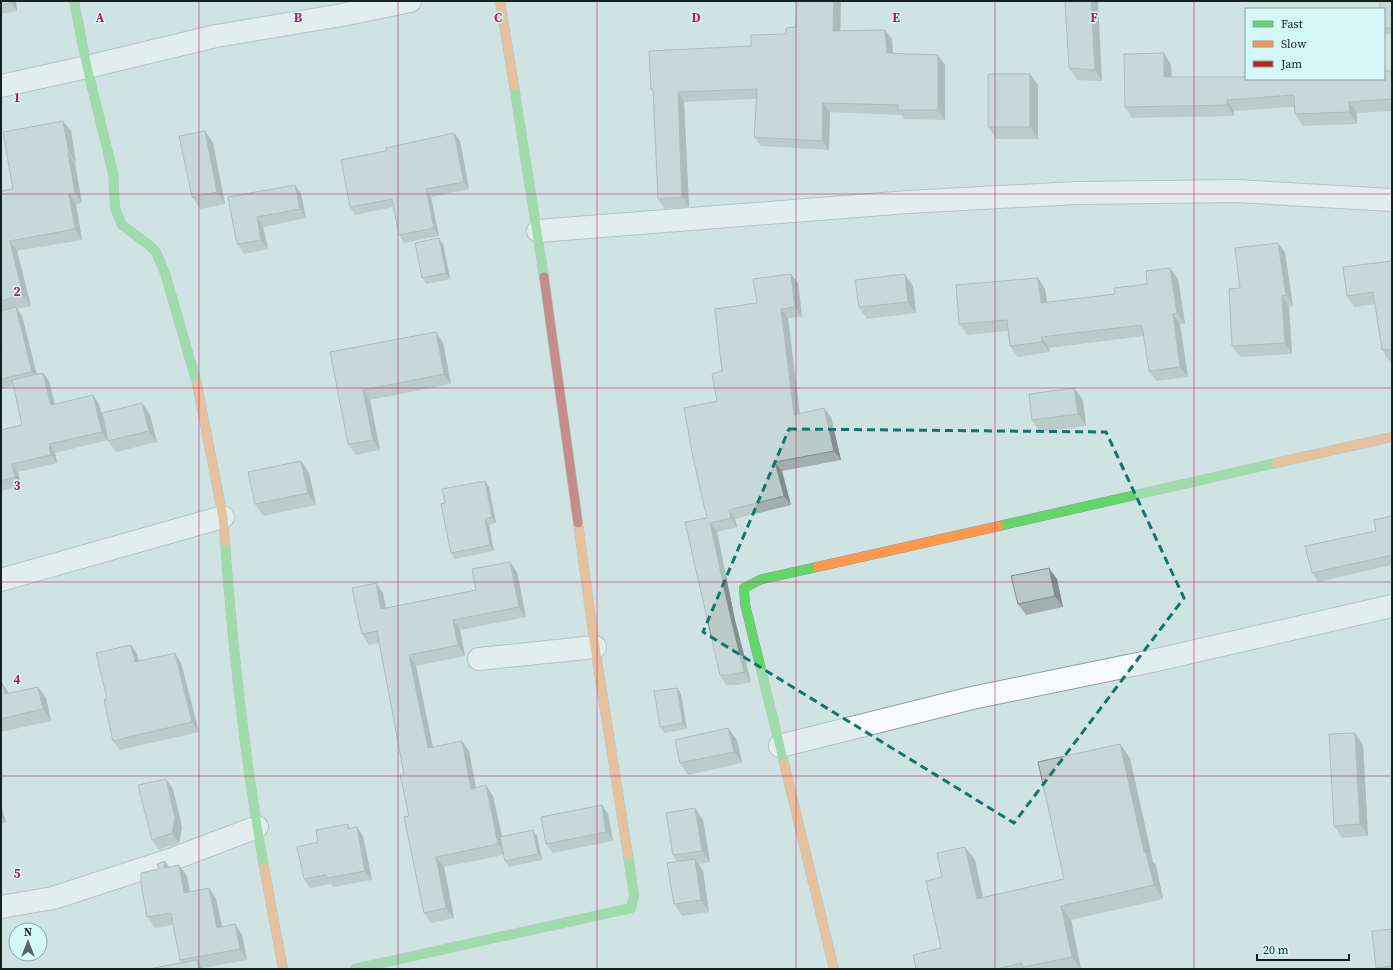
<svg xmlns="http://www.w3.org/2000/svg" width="1393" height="970" font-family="'Source Serif 4',serif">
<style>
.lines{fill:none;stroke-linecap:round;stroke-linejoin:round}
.street-casing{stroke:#909f9f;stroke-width:24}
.fast-casing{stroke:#909f9f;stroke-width:10}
.slow-casing{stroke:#909f9f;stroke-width:10}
.jam-casing{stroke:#909f9f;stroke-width:10}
.street{stroke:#f8fbfb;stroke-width:22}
.fast{stroke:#63d668;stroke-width:9}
.slow{stroke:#ff974d;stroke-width:9}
.jam{stroke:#b3261e;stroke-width:9}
.wall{fill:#a0aead}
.shaded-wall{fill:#828d8d}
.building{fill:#bacac9;stroke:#828d8d}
.marked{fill:none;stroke:#0f766e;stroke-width:3;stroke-dasharray:8 5;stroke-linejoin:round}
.grid{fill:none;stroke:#c2185b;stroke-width:1;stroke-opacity:0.55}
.grid-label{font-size:13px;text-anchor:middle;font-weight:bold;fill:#c2185b;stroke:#d4f8f8;stroke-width:3;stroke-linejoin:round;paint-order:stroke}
</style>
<rect width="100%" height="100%" fill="#cfe3e2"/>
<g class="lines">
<g class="street-casing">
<path id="street" d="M1 86 87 67 216 36 342 15 410 1
M538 231 908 202 1076 193 1237 191 1392 200
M1 580 223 517
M479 659 595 647
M780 746 972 698 1152 661 1392 606
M1 907 53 898 170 860 257 827"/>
</g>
<g class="fast-casing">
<path id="fast" d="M74 1 87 67 113 173 115 208 122 225 149 245 156 252 165 273 197 384
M514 86 544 277
M999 526 1276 463
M225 542C233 651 245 760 264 867
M784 763 745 604 744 588 762 579 817 567
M355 969 631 908 634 896 628 855"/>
</g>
<g class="slow-casing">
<path id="slow" d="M500 1 514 86
M197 384 223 517 225 542
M1276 463 1392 437
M578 523 595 647 628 855
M817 567 999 526
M784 763 834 969
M264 867 283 969"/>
</g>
<g class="jam-casing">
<path id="jam" d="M544 277 578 523"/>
</g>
<use href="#street" class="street"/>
<use href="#fast" class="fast"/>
<use href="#slow" class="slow"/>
<use href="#jam" class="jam"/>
</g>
<path class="wall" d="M1 1H16L17 11 1 14Z
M797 1H841L840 31 892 39 893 53 945 65V120L904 119 901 115 830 112 829 150 761 146 754 137 756 99 684 102 689 207 665 209 658 199 653 92 651 89 751 46 786 34 796 27Z
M1065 1 1102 81 1077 80 1069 68Z
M1392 1V34H1384V9Z
M1164 53 1171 65 1172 77H1246L1392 71V111L1357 113V124L1303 126 1295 114 1294 107 1234 111V116L1132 118 1125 107Z
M1030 74 1038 85V139H996L988 127Z
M71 131 76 163 75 164 82 203 76 204 82 240 17 251 31 306 17 309 22 316 37 374 43 373 49 381 55 404H99L108 440 55 453 57 463 18 472 21 486 1 491V430L22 425 13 386 1 389V352H2L1 347V191L13 189Z
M205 131 213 143 225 204 200 209 192 197Z
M460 141 469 189 431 197 439 236 404 243 399 235 393 207 355 215 350 207Z
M295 185 301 194 306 218 263 227 268 249 244 254 237 244 228 197Z
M443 244 450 279 426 284 422 278Z
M1285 253 1293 306 1289 307 1292 354 1240 357 1232 346 1240 288Z
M1392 261V360L1389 361 1382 350 1375 304 1354 307 1347 296Z
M791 274 798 283 802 317 788 318 800 414 831 417 841 460 782 471 791 505 735 519 737 527 717 532 735 620 751 682 737 685H726L720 675 707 518 717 401 722 371Z
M1038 278 1045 289 1047 302 1115 294 1147 284 1178 279 1185 324H1180L1188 377 1156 381 1149 371 1144 336 1049 348 1050 352 1018 357 1010 346 1008 331 967 335 959 324Z
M913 286 916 313 867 319 859 307Z
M436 332 443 343 451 384 370 400 380 450 356 455 348 444 330 352Z
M1074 388 1083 400 1086 426 1040 432 1032 420Z
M150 415 157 442 116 452 108 441Z
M301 461 309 473 316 505 263 516 255 504Z
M489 487 496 523 489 525 494 551 455 559 451 553 445 503Z
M1392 516V565L1318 582 1312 573 1376 531Z
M510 562 517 572 526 617 460 630 465 656 416 666 433 747 469 751 476 788 493 796 502 836H537L542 860 509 867 505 861 504 855 444 867 454 918 431 923 424 913 409 816 404 774 379 643 369 645 362 634 376 583 383 593 386 608 476 590Z
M1057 579 1063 607 1026 615 1018 604Z
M131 645 137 654 139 661 181 663 199 732 120 750 113 741 107 699Z
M2 683 9 693 38 687 46 698 51 721 1 732V684Z
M677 688 681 694 687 729 664 733 660 727Z
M737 740 742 763 688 775 680 763Z
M1120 744 1130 758 1153 862 1156 865 1163 899 1071 920 1081 969H916L941 948 942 877 965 847 975 860 983 897 1064 879Z
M1363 745 1368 836 1342 838 1334 826Z
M173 789 182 827 179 843 159 850 152 840Z
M1 804 6 823 1 824Z
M602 805 608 814 613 841 553 853 546 844Z
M695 808 703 820 710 862 699 864 703 871 709 912 682 916 674 904 677 862 673 855Z
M348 824 350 828 363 836 372 880 333 887 331 884 310 888 304 879 318 842Z
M179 865 187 876 190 892 209 888 216 899 222 927 242 935 247 960 203 968 204 969H148L182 963 180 960 173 925 155 928 147 917 169 867Z
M1392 929V969H1376V968Z"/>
<path class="shaded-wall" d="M11 1H16L17 11 11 3Z
M834 1H841L840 40 833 31Z
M1091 1H1098L1102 81 1095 70Z
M885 30 892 39 893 63 887 53Z
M1164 53 1171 65 1172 89 1164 77Z
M938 55 945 65V120L938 110Z
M1030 74 1038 85V139L1030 127Z
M678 92 684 102 689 207 682 197Z
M1227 100 1234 111V116L1227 105Z
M1349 102 1357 113V124L1350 112Z
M823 103 830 112 829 150 822 141Z
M63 121 71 131 76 163 69 153Z
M205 131 213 143 225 204 217 192Z
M454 133 460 141 469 189 464 182Z
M68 153 75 164 82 203 75 193Z
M295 185 301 194 306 218 300 209Z
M426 189 431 197 439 236 434 228Z
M69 194 76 204 82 240 75 229Z
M257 217 263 227 268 249 261 240Z
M439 238 443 244 450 279 446 273Z
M10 241 17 251 31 306 23 295Z
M1278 243 1285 253 1293 306 1286 295Z
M1170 268 1178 279 1185 324 1177 313Z
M791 274 798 283 802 317 795 307Z
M905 274 913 286 916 313 908 302Z
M1038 278 1045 289 1049 314 1041 303Z
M1282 296 1289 307 1292 354 1285 343Z
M16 307 22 316 38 380 32 372Z
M781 309 788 318 801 424 794 415Z
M1173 314 1180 324 1188 377 1180 367Z
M436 332 443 343 451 384 444 374Z
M1041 337 1049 348 1050 352 1042 342Z
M43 373 49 381 57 414 51 405Z
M1074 388 1083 400 1086 426 1078 414Z
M363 390 370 400 380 450 373 440Z
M93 395 99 404 108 440 102 432Z
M142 403 150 415 157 442 149 431Z
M824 408 831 417 841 460 834 451Z
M49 444 55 453 57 463 51 455Z
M301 461 309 473 316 505 308 493Z
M775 462 782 471 791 505 784 496Z
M12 464 18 472 21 486 15 477Z
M485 481 489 487 496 523 492 517Z
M729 510 735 519 737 527 731 518Z
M485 519 489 525 494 551 490 545Z
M710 523 717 532 735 620 751 682 744 672 729 610Z
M510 562 517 572 526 617 519 607Z
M1049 568 1057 579 1063 607 1055 596Z
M376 583 383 593 388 619 381 609Z
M453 620 460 630 465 656 458 645Z
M131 645 137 654 142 672 135 662Z
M175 653 181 663 199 732 192 722Z
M409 655 416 666 435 758 428 748Z
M2 683 10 695 5 694Z
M38 687 46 698 51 721 43 709Z
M677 688 681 694 687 729 683 723Z
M728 728 737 740 742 763 734 752Z
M1355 733 1363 745 1368 836 1360 824Z
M462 741 469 751 478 799 471 789Z
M1120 744 1130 758 1153 862 1156 865 1163 899 1154 885 1144 852Z
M166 779 173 789 182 827 179 843 172 833Z
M486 785 493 796 506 855 498 844Z
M1 804 6 823 1 816Z
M602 805 608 814 613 841 606 832Z
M695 808 703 820 710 862 702 851Z
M357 827 363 836 372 880 365 871Z
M533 830 537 836 542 860 538 854Z
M965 847 975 860 986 912 977 899Z
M436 857 444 867 454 918 446 908Z
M695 859 703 871 709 912 701 900Z
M165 861 173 872 164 868Z
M179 865 187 876 192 904 184 893Z
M209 888 216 899 225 939 217 928Z
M1061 906 1071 920 1081 969 1072 957Z
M235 924 242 935 247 960 240 949Z
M197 960 204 969H199Z"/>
<path class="building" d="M1 1H11V3L1 5Z
M797 1H834L833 31 885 30 887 53 938 55V110H898V105L823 103 822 141 754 137 757 89 678 92 682 197 658 199 653 89H651L649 51 751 46V35L786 34V28L796 27Z
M1065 1H1091L1095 70 1069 68Z
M1380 1H1392V28H1384V9H1380Z
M1164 53V77H1246V79H1384V71H1392V99L1349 102 1350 112 1295 114 1294 95 1227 100V105L1125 107 1124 54Z
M988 74H1030V127H988Z
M63 121 69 153H68L75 193 69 194 75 229 10 241 23 295 1 301V191L13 189 3 132Z
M205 131 217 192 192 197 179 136Z
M454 133 464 182 426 189 434 228 399 235 392 199 350 207 341 160 386 151V148Z
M295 185 300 209 257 217 261 240 237 244 228 197Z
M439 238 446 273 422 278 415 243Z
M1278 243 1286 295 1282 296 1285 343 1232 346 1229 289 1240 288 1235 248Z
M1392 261V349L1382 350 1373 292 1347 296 1343 267Z
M1170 268 1177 313 1173 314 1180 367 1149 371 1142 325 1041 337 1042 342 1010 346 1007 320 959 324 956 285 1038 278 1041 303 1115 294 1114 288 1147 284 1146 271Z
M791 274 795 307 781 309 794 415 824 408 834 451 775 462 784 496 729 510 731 518 710 523 729 610 744 672 730 675H720L685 522 707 518 693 458 684 408 717 401 712 374 722 371 715 309 757 303 753 279Z
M905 274 908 302 859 307 855 280Z
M16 307 32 372 1 379V352H2L1 347V311Z
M436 332 444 374 363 390 373 440 348 444 330 352Z
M43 373 51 405 93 395 102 432 49 444 51 455 12 464 15 477 1 481V430L22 425 12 380Z
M1074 388 1078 414 1032 420 1029 394Z
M142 403 149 431 108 441 102 413Z
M301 461 308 493 255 504 248 472Z
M485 481 492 517 485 519 490 545 451 553 441 504 445 503 442 489Z
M1392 516V555L1312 573 1305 546 1376 531 1374 520Z
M510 562 519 607 453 620 458 645 409 655 428 748 462 741 471 789 486 785 498 844 436 857 446 908 424 913 404 817 409 816 400 775 404 774 377 631 362 634 352 588 376 583 381 609 476 590 472 569Z
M1049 568 1055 596 1018 604 1011 576Z
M131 645 135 662 175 653 192 722 113 741 104 700 107 699 96 653Z
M2 683 5 694 38 687 43 709 1 719V684Z
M677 688 683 723 660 727 654 691Z
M728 728 734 752 680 763 675 740Z
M1355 733 1360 824 1334 826 1329 734Z
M1120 744 1144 852H1146L1154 885 1061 906 1072 957 1023 967 1022 963 996 969H916L913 955 941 948 926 881 942 877 937 853 965 847 977 899 1064 879 1038 762Z
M166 779 175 817 172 833 152 840 138 785Z
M602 805 606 832 546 844 541 817Z
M695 808 702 851 673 855 666 813Z
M348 824V829L357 827 365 871 327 878 326 875 304 879 297 847 318 842 316 830Z
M533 830 538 854 505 861 500 837Z
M695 859 701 900 674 904 667 863Z
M165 861 164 868 179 865 184 893 209 888 217 928 235 924 240 949 180 960 171 913 147 917 141 883V873L159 869 157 864Z
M1392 929V966L1376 968 1372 931Z
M197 960 199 969H148Z"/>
<path d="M0 0H1393V970H0ZM789 429 1106 432 1184 598 1014 823 703 632Z" fill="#cfe3e2" fill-opacity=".55" fill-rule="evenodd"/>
<path class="marked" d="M789 429 1106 432 1184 598 1014 823 703 632Z"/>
<path class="grid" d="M199 1V969M398 1V969M597 1V969M796 1V969M995 1V969M1194 1V969M1 194H1392M1 388H1392M1 582H1392M1 776H1392"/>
<g class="grid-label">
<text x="100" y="22">A</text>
<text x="298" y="22">B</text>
<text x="498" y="22">C</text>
<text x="696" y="22">D</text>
<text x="896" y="22">E</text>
<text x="1094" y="22">F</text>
<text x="17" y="102">1</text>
<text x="17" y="296">2</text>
<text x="17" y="490">3</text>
<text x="17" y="684">4</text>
<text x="17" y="878">5</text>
</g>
<rect width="1393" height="970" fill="none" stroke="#142121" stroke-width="4"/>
<rect x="1245" y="8" width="140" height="72" fill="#d4f8f8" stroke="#87a2a2"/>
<rect x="1253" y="21" width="20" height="6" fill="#63d668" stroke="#87a2a2"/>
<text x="1281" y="28" font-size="12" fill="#142121">Fast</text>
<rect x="1253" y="41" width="20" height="6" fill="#ff974d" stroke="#87a2a2"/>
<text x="1281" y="48" font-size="12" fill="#142121">Slow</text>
<rect x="1253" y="61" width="20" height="6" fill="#b3261e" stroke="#87a2a2"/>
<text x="1281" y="68" font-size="12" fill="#142121">Jam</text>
<g transform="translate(28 942)"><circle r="19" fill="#d4f8f8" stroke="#87a2a2"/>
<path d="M0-3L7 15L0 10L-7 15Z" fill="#556565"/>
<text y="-6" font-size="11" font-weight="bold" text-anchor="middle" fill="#142121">N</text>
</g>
<path d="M1257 954v6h92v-6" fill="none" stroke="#142121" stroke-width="2"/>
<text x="1263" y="954" font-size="12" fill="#142121" stroke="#d4f8f8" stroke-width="3" paint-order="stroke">20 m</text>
</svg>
